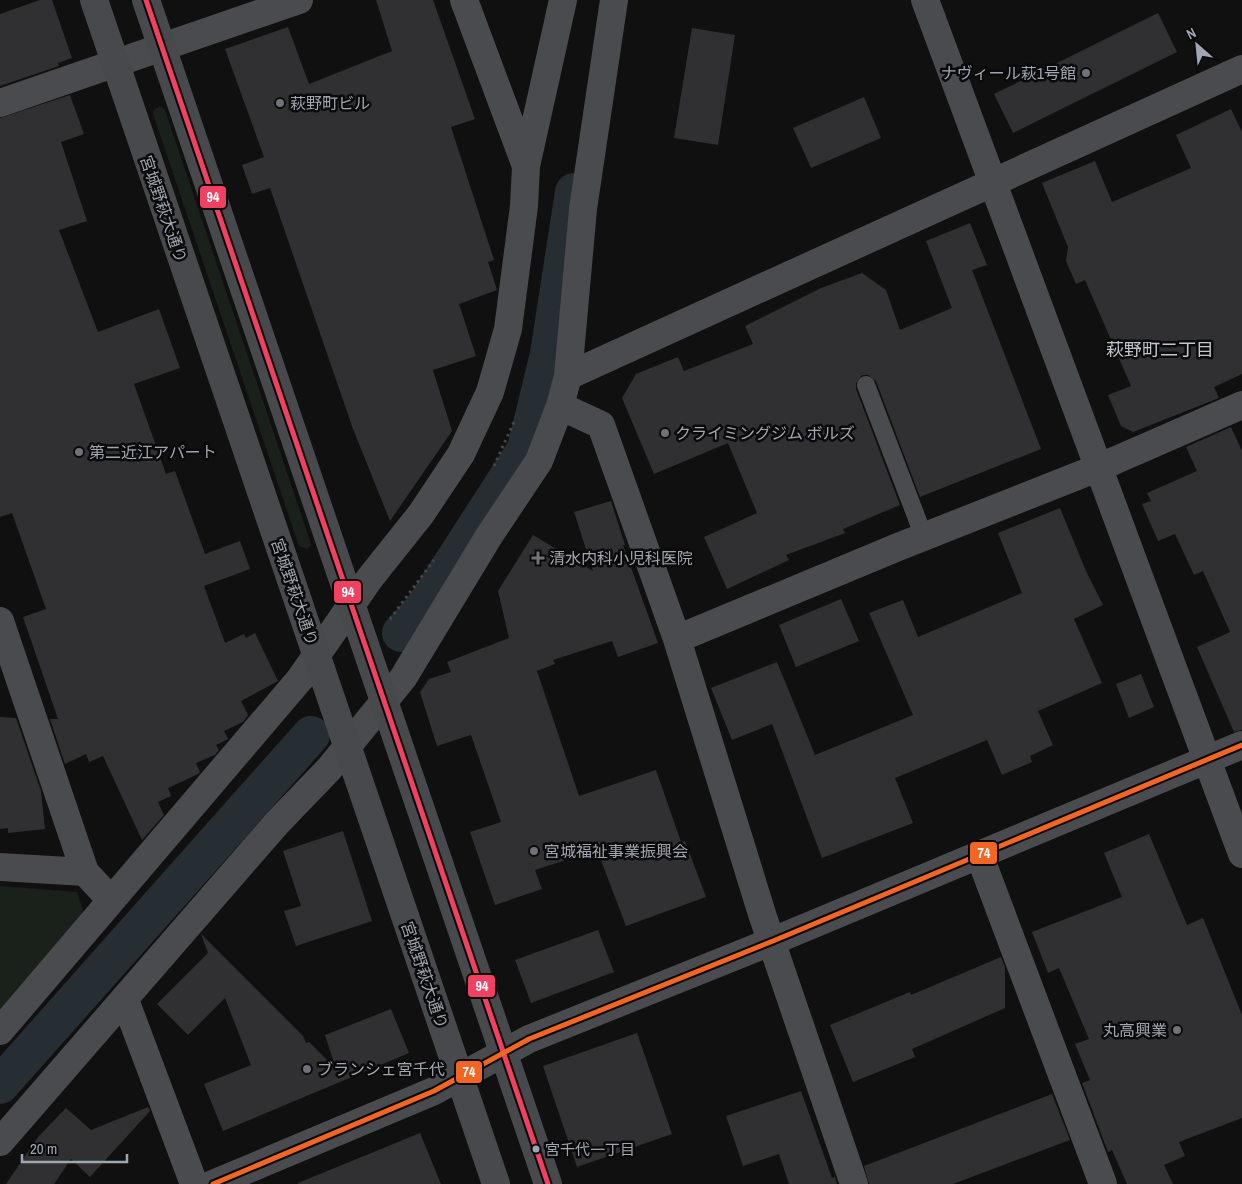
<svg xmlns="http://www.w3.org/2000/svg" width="1242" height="1184" font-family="'Archivo Narrow','Noto Sans JP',sans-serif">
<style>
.green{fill:#1a201a}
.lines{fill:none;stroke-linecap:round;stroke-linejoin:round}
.canal{stroke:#262d33;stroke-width:38}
.building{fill:#303033}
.path{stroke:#46474a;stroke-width:3;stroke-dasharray:2.5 4;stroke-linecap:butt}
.lane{stroke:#4a4b4f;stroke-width:18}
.street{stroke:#4a4b4f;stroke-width:28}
.secondary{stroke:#48494c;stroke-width:28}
.bus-1-casing{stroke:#0a0a0b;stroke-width:9}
.bus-2-casing{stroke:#0a0a0b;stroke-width:9}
.bus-1{stroke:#f24062;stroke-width:5}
.bus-2{stroke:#f26522;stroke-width:5}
.poi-dot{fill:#6e7279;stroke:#0a0a0b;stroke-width:2}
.bus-dot{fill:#a0a6b1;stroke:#0a0a0b;stroke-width:2}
.labels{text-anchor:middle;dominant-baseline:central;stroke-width:5;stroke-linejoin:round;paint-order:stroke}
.bus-label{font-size:15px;fill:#a0a6b1;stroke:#0a0a0b;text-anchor:start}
.poi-label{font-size:16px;fill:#a0a6b1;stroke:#0a0a0b;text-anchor:start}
.street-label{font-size:16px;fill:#a0a6b1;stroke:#0a0a0b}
.neighbourhood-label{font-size:18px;fill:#c1c5ce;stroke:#0a0a0b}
.line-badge{stroke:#0a0a0b;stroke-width:2}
.badge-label{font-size:14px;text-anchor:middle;font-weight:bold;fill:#fff}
</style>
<rect width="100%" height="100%" fill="#101010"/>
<path class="green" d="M160 106 165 110 310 541 311 545 307 549 299 546 153 114 154 110Z
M0 886 77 892 84 914 0 1012Z"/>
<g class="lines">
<path class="canal" d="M401 633 425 606 526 449 549 354 574 192
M0 1085 311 735"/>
</g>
<path class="building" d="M40 0H52L72 58 58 63 59 66 0 86V14Z
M376 0H433L475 119 451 127 494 260 488 262 497 290 459 304 476 356 433 370 452 431 390 521 353 429 270 188 252 194 242 165 264 157 225 49 288 27 309 84 392 51Z
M1158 13 1177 52 1013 133 994 94Z
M692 28 735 35 718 145 674 138Z
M70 95 84 134 61 142 87 221 59 230 98 332 159 309 180 368 134 384 166 474 175 471 205 554 240 541 250 569 204 586 225 643 244 634 246 638 255 633 278 681 241 701 248 715 243 722 224 731 228 739 216 745 219 750 215 755 196 763 200 772 198 774 168 788 171 796 158 802 164 815 142 840 103 756 89 762 86 754 65 764 50 719H58L23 617 46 609 12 513 0 517V118Z
M864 97 881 138 811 168 793 128Z
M1231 109 1242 132V374L1214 387 1219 398 1133 432 1121 426 1108 395 1131 386 1085 280 1076 284 1066 261 1068 247 1042 183 1095 161 1112 202 1191 168 1176 135Z
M970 223 987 265 972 270 1041 449 920 497 876 381 868 375H862L856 383V389L900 505 843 529 845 533 786 555 789 560 727 589 704 537 757 513 728 443 654 474 622 398 636 374 678 357 684 371 753 344 745 326 821 288 862 273 886 290 900 330 952 308 926 241Z
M1231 427 1242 451V730L1234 732 1197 647 1230 632 1203 571 1194 575 1175 534 1158 541 1142 504 1151 501 1147 493 1197 471 1186 447Z
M611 501 625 545H623L658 643 618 657 612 641 553 660 555 664 537 671 579 796 656 770 681 842 685 841 706 897 626 926 597 850 535 870 542 889 495 905 470 832 501 822 471 735 437 746 420 692 429 679 451 672 447 662 509 638 498 591 533 535 593 571 574 512Z
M1060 508 1086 571 1103 605 1074 619 1102 683 1038 711 1053 745 1030 756 1032 762 1002 775 987 740 895 778 913 823 822 858 772 724 732 740 711 688 777 662 815 755 913 715 869 613 903 600 918 637 1022 593 998 533Z
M841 599 859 641 796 667 779 625Z
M1141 674 1154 707 1129 718 1116 684Z
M0 717 16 718 41 791 45 829 8 833V828L0 829Z
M343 831 372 921 296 946 284 911 301 906 283 851Z
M1149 834 1187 925 1203 918 1242 1015V1118L1179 1142 1185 1156 1164 1165 1173 1184H1127L1112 1150 1108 1152 1082 1083 1090 1080 1075 1044 1089 1039 1059 968 1048 973 1032 932 1122 897 1104 853Z
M598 930 614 972 531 1003 515 960Z
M201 934 303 1036 306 1043 309 1042 336 1069 325 1035 391 1009 409 1053 223 1131 204 1084 251 1065 225 998 188 1035 157 1004 208 953Z
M1001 957 1005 967V1008L912 1049 915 1057 853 1082 830 1025 910 992 911 995Z
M637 1033 672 1134 577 1167 543 1066Z
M801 1091 832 1178 835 1177 837 1184H789L779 1154 743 1166 726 1116Z
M1052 1094 1070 1140 953 1184H869L864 1166Z
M148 1107 150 1111 90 1177 71 1159 54 1184H6L38 1137 66 1108 91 1130Z
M420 1133 441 1184H298V1183Z"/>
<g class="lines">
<path class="path" d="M494 466 514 422
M390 619 434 560"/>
<path class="lane" d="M866 385 924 537"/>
<path class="street" d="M464 0 526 166
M925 0 1242 854
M0 103 299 0
M568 376 1242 69
M560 406 601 425 677 639 763 917 854 1184
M0 621 85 872 110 899
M677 639 898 547 1100 467 1242 405
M979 854 1103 1184
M0 867 85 872
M125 1000 194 1184
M0 1031 300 679 370 578 421 514 461 454 490 392 508 329 524 206 526 166 563 0
M0 1142 277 823 329 769 403 678 489 536 539 461 560 406 568 376 583 209 614 0
M213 1184 434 1091 529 1039 773 941 1242 745"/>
<path class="secondary" d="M94 0 496 1184
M146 0C280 395 416 789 548 1184"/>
<g class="bus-1-casing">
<path id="bus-1" d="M146 0C280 395 416 789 548 1184"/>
</g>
<g class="bus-2-casing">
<path id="bus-2" d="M213 1184 434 1091 529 1039 773 941 1242 745"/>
</g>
<use href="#bus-1" class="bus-1"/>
<use href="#bus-2" class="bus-2"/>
</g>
<g class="poi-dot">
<circle cx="1086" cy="73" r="5"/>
<circle cx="280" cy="103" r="5"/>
<circle cx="665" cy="433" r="5"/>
<circle cx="79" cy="452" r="5"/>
<path d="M535.5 550.5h5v5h5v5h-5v5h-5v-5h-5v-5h5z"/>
<circle cx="534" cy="851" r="5"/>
<circle cx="1177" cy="1030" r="5"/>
<circle cx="307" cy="1069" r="5"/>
</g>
<circle class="bus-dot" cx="536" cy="1149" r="4.5"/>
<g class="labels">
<g class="bus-label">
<text x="545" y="1149">宮千代一丁目</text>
</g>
<g class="poi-label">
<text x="1076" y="73" text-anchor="end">ナヴィール萩1号館</text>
<text x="290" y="103">萩野町ビル</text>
<text x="675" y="433">クライミングジム ボルズ</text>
<text x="89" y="452">第二近江アパート</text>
<text x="549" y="558">清水内科小児科医院</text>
<text x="544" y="851">宮城福祉事業振興会</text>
<text x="1167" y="1030" text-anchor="end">丸高興業</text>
<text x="317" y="1069">ブランシェ宮千代</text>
</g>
<g class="street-label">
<text transform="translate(164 209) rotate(71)">宮城野萩大通り</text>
<text transform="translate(295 592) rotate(71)">宮城野萩大通り</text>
<text transform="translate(425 975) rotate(71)">宮城野萩大通り</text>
</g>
<g class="neighbourhood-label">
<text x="1160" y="349">萩野町二丁目</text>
</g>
</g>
<g class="line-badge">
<rect x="199" y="185" width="28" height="24" rx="5" fill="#f24062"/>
<rect x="333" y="580" width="29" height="24" rx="5" fill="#f24062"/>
<rect x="969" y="841" width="29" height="24" rx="5" fill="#f26522"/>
<rect x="467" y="974" width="29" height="24" rx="5" fill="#f24062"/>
<rect x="455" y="1060" width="28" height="24" rx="5" fill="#f26522"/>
</g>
<g class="badge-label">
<text x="213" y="202">94</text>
<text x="348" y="597">94</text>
<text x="984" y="858">74</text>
<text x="482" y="991">94</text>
<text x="469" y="1077">74</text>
</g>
<g transform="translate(1197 45) rotate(333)" stroke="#0a0a0b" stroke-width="4" paint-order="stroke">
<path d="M0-4L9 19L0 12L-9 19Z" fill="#a0a6b1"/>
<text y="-8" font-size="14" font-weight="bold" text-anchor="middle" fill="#a0a6b1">N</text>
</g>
<path d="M22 1154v8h105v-8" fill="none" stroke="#a0a6b1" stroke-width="2.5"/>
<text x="30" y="1154" font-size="15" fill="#a0a6b1" stroke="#0a0a0b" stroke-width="4" paint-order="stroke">20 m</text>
</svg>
